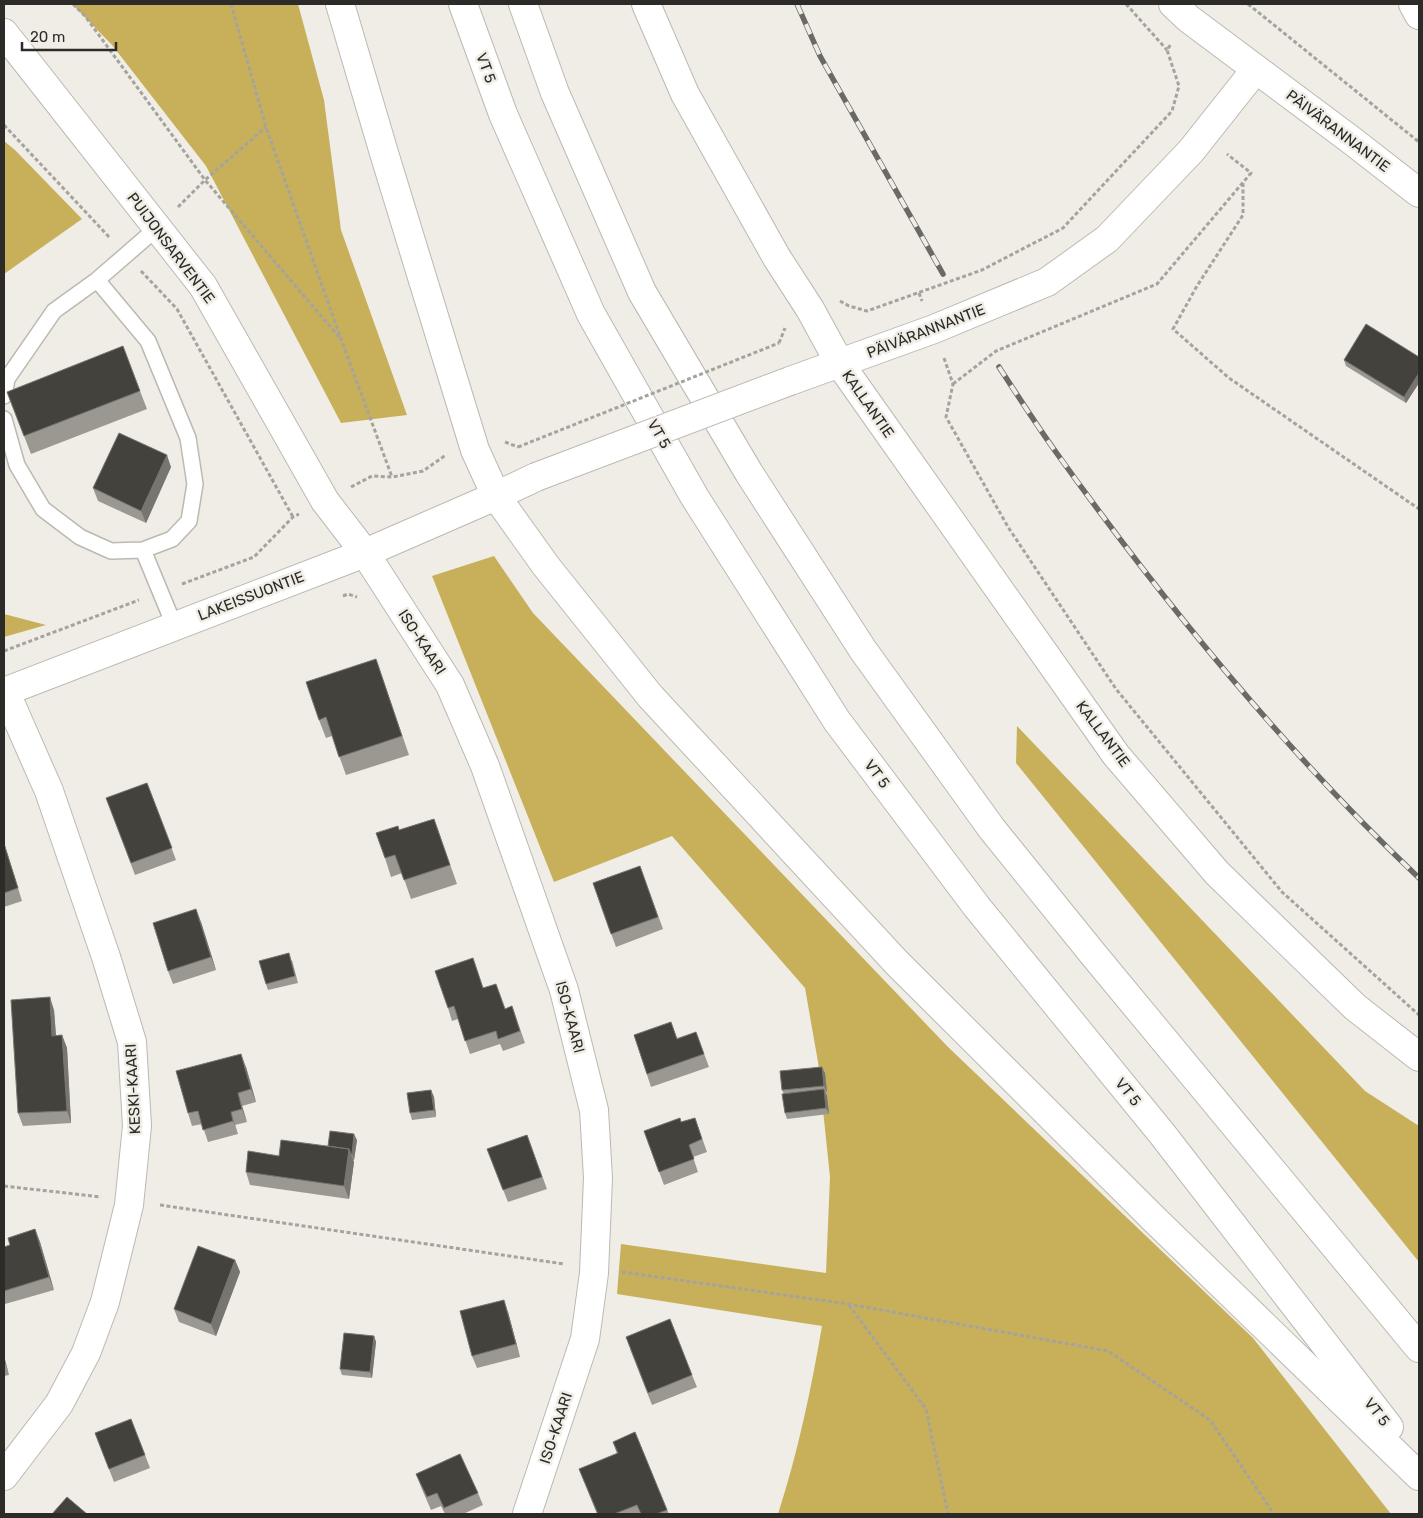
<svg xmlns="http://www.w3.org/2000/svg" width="1423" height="1518" font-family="Rubik,sans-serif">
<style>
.forest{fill:#c8b05a}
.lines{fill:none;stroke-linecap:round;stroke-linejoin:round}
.lane-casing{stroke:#bbb9b2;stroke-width:18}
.street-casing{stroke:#bbb9b2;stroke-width:30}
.secondary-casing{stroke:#bbb9b2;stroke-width:30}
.highway-casing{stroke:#bbb9b2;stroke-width:30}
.path{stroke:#a5a39d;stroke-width:3;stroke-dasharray:4 2.5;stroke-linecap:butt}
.lane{stroke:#fff;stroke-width:15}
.street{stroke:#fff;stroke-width:28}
.secondary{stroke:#fff;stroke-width:28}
.highway{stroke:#fff;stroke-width:28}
.rail-casing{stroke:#6a6964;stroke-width:5.5}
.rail{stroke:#efede5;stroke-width:4;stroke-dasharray:11;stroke-linecap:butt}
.secondary-bridge-casing{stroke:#bbb9b2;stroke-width:30;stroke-linecap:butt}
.path-bridge{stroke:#a5a39d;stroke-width:3;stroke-dasharray:4 2.5;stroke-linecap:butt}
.secondary-bridge{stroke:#fff;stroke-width:28}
.wall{fill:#9a9890}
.shaded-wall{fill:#77756f}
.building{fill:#44423c;stroke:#77756f}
.labels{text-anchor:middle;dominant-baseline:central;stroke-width:5;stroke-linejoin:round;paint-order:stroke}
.street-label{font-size:15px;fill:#2c2b28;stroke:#efede5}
</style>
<rect width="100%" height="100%" fill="#efede5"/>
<path class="forest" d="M72 4H298L324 100 341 230 407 415 341 423 206 166 112 45Z
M4 141 15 150 82 219 4 274Z
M494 556 533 613 948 1047 1253 1338 1391 1514H778C798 1452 811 1390 822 1326L617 1294 621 1244 826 1273 830 1177 818 1062 805 988 672 836 554 882 432 576Z
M4 614 46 625 4 637Z
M1017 726 1365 1091 1419 1126V1262L1016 763Z"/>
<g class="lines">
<g class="lane-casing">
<path id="lane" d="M4 396 7 379 54 311 97 280 157 228
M4 419 17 465 43 509 80 537 111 551 143 550 172 539 189 521 195 484 188 438 148 341 97 280
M143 550 174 625"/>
</g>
<g class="street-casing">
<path id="street" d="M1413 4 1419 15
M365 553 450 685 485 766 564 990 594 1110 598 1178 594 1273 585 1339 527 1514
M4 1476 59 1404 86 1353 105 1302 129 1205 137 1126 132 1042 106 957 49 791 5 691"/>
</g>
<g class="secondary-casing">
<path id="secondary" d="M1173 4 1189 19 1351 140 1419 193
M4 33 203 286 325 501 365 553
M840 364 1116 755 1217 873 1355 1007 1419 1057
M790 381 934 329 1047 282 1107 239 1191 151 1256 69
M4 692 365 553 496 496 536 477"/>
</g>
<g class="highway-casing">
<path id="highway" d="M340 4 384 153 475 450 496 496 546 566 650 696 897 963 1156 1221 1419 1476
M463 4 503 114 591 314 694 496 837 721 977 907 1163 1135 1389 1427
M523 4 555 93 642 292 749 473 863 650 992 829 1093 954 1419 1348
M646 4 685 94 777 258 810 309 840 364"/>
</g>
<path class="path" d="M73 4 85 16 205 180 339 337
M231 4 266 127 341 339 392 477
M1126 4 1167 50
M1248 4 1419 142
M4 125 110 238
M1243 183V215L1197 286 1173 329 1229 378 1419 509
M178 207 205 180 266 127
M141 271 177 309 293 517
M919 293 922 301
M840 301 849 306 867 311 982 270 1063 228 1172 111 1179 86 1167 50 1171 44
M779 343 785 328
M944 358 953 384 946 417 1008 527 1116 689 1282 892 1419 1015
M953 384 996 351 1157 284 1251 173 1227 154
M505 442 518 447
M351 487 372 476 392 477 423 471 446 455
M182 584 254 557 293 517 299 514
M343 596 348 594 357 597
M4 651 139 600
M4 1186 101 1197
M160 1205 564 1264
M622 1272 848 1304 1108 1351 1210 1420 1274 1514
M849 1305 926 1409 948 1514"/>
<use href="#lane" class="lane"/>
<use href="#street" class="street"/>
<use href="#secondary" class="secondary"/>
<use href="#highway" class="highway"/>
<g class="rail-casing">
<path id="rail" d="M797 4 820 56 943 274
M999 367C1018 396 1037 426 1058 455 1165 604 1286 752 1419 878"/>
</g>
<use href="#rail" class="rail"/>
<g class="secondary-bridge-casing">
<path id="secondary-bridge" d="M536 477 790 381"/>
</g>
<path class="path-bridge" d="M518 447 779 343"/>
<use href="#secondary-bridge" class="secondary-bridge"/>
</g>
<path class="wall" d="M1419 357V383L1406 403 1346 366 1344 360Z
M140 391 147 409 31 454 7 392Z
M171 467 146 523 98 501 93 488Z
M376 659 409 755 346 775 332 736 326 738 319 720Z
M147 783 176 860 135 875 106 798Z
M434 819 457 884 411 899 402 873 391 877 385 858 399 830Z
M4 842 22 901 4 907Z
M640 866 663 929 616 947 593 883Z
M201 922 216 970 173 984 168 971Z
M292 960 298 983 268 990 266 984Z
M483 988 505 1009 512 1006 525 1043 503 1051 500 1044 470 1054 458 1019 452 1021 448 1008Z
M54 1010 56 1036 62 1035 67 1048 71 1123 23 1126 18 1113Z
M696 1032 709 1067 651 1087 634 1035 677 1038Z
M246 1067 256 1102 242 1106 247 1122 235 1125 238 1134 208 1142 202 1124 192 1126 188 1113Z
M825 1073 827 1092H825L827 1096 829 1114 787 1119 785 1113 784 1094 782 1090Z
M431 1090 434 1097 436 1117 412 1120 410 1113Z
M695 1118 707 1152 693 1157 698 1172 664 1185 644 1131 681 1122Z
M527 1135 547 1189 508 1202 487 1149Z
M357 1140 354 1160H353L354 1162 349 1199 250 1185 246 1172 279 1156 328 1146Z
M35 1229 40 1242 54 1290 5 1304 4 1301V1247L10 1245Z
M235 1260 240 1272 216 1336 179 1322 174 1309Z
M508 1312 520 1357 477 1368 472 1356Z
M374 1336 376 1342 372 1378 342 1375 340 1369Z
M630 1349 692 1375 697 1387 652 1405Z
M4 1356 9 1375 4 1376Z
M635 1432 669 1514H597L579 1469 617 1454 613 1442Z
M95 1433 145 1455 150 1468 114 1482Z
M416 1474 478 1493 483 1505 463 1514H445L441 1506 431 1510 421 1487Z"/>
<path class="shaded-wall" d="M1419 373V383L1406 403 1404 397Z
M167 455 171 467 146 523 141 511Z
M196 909 201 922 216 970 211 957Z
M50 997 54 1010 57 1049 52 1036Z
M62 1035 67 1048 71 1123 67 1111Z
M241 1054 246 1067 256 1102 251 1089Z
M822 1067 825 1073 827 1092 824 1086Z
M824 1089 827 1096 829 1114 826 1108Z
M431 1090 434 1097 436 1117 434 1110Z
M238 1093 242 1106 247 1122 242 1109Z
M231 1112 235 1125 238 1134 233 1121Z
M354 1134 357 1140 354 1160 352 1154Z
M349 1149 354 1162 349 1199 344 1186Z
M35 1229 40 1242 54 1290 49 1277Z
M235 1260 240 1272 216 1336 211 1324Z
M504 1300 508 1312 520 1357 516 1344Z
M374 1336 376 1342 372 1378 370 1372Z
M4 1356 9 1375 5 1362Z"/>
<path class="building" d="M1366 324 1419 357V373L1404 397 1344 360Z
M123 346 140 391 24 436 7 392Z
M119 433 167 455 141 511 93 488Z
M376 659 402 736 339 757 326 717 319 720 306 682Z
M147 783 172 848 131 863 106 798Z
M434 819 450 865 404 880 395 855 385 858 376 833 398 826 399 830Z
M4 844 18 888 4 893Z
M640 866 658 917 611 934 593 883Z
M196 909 211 957 168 971 153 923Z
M289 953 295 976 266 984 259 961Z
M473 958 483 988 496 984 505 1009 512 1006 520 1031 498 1039 496 1031 465 1041 454 1006 448 1008 435 971Z
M50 997 52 1036 62 1035 67 1111 18 1113 11 1000Z
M671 1022 677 1039 696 1032 704 1054 647 1074 634 1035Z
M241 1054 251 1089 238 1093 242 1109 231 1112 233 1121 203 1130 198 1111 188 1113 176 1071Z
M822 1067 824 1086 782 1090 780 1071Z
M824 1089 826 1108 785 1113 782 1094Z
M431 1090 434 1110 410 1113 407 1093Z
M680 1118 681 1122 695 1118 702 1139 689 1145 694 1159 659 1172 644 1131Z
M330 1131 354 1134 352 1154H351L349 1149 328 1146Z
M527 1135 542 1177 503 1190 487 1149Z
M281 1140 349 1149 344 1186 246 1172 248 1151 279 1156Z
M35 1229 49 1277 4 1291V1247L10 1245 8 1238Z
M198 1246 235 1260 211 1324 174 1309Z
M504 1300 516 1344 472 1356 460 1311Z
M670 1319 692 1375 648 1393 626 1337Z
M344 1333 374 1336 370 1372 340 1369Z
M131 1419 145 1455 109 1469 95 1433Z
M635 1432 667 1510 656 1514H641L637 1505 614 1514H598L579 1469 618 1453 613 1442Z
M460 1454 478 1493 444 1508 437 1493 427 1497 416 1474Z
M67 1497 87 1514H52Z"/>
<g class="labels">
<g class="street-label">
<text transform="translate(486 68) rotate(70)">VT 5</text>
<text transform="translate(1338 131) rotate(37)">PÄIVÄRANNANTIE</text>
<text transform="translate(171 248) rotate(53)">PUIJONSARVENTIE</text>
<text transform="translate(926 331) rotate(-21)">PÄIVÄRANNANTIE</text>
<text transform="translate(868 404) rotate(55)">KALLANTIE</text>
<text transform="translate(659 434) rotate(60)">VT 5</text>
<text transform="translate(251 596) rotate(-21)">LAKEISSUONTIE</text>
<text transform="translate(422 642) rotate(57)">ISO-KAARI</text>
<text transform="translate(1103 734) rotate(53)">KALLANTIE</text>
<text transform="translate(877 774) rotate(53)">VT 5</text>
<text transform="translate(570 1017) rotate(75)">ISO-KAARI</text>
<text transform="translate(133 1089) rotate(-93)">KESKI-KAARI</text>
<text transform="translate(1128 1092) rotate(51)">VT 5</text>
<text transform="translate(1377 1412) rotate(52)">VT 5</text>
<text transform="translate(556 1428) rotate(-72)">ISO-KAARI</text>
</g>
</g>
<rect width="1423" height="1518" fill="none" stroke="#2c2b28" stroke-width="10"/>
<path d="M22 42v8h94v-8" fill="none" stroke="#2c2b28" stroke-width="2.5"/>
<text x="30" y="42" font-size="15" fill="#2c2b28" stroke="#efede5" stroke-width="4" paint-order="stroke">20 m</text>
</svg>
